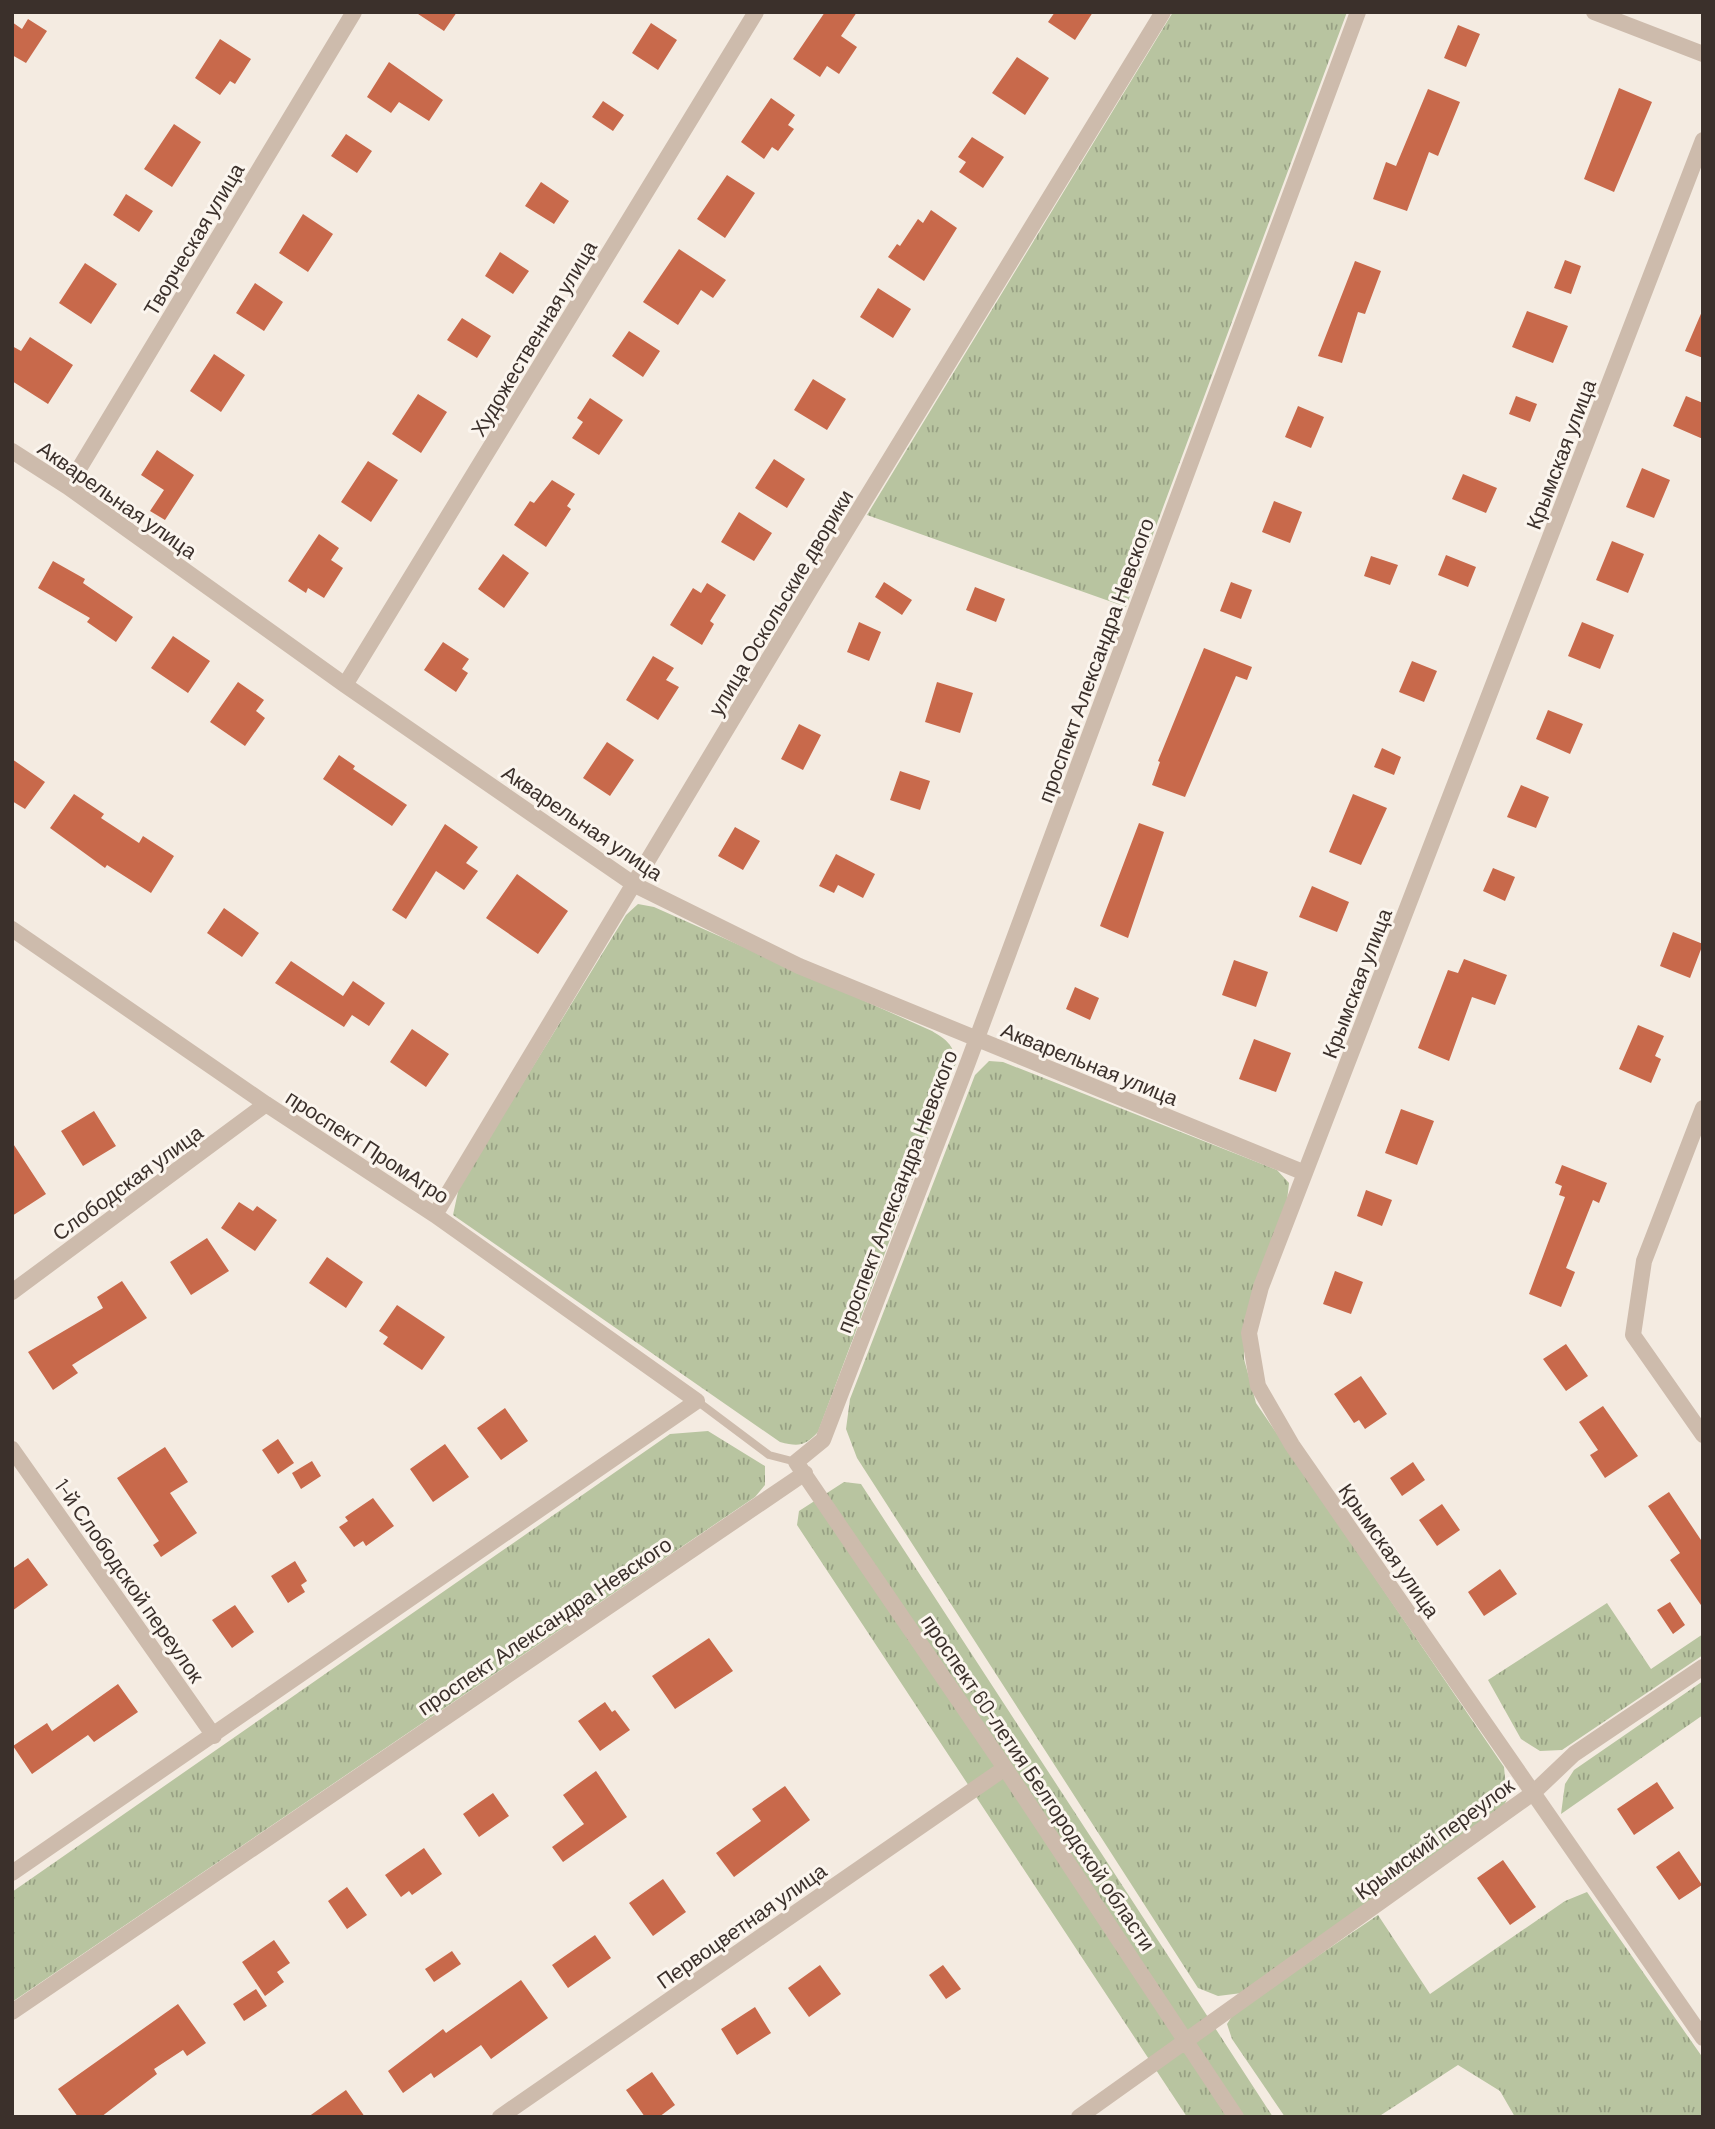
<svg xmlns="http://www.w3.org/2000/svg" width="1715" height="2129" font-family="Barlow,sans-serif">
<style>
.grass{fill:url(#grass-tufts)}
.building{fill:#c8694b}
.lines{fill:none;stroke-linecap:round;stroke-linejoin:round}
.service{stroke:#cdbbac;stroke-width:8}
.minor{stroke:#cdbbac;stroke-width:16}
.labels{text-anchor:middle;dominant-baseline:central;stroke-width:6;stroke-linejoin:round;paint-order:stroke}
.street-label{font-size:21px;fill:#3b302b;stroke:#fbf5ee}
</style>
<defs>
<pattern id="grass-tufts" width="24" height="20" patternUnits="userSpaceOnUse" patternTransform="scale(1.75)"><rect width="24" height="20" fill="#b8c4a0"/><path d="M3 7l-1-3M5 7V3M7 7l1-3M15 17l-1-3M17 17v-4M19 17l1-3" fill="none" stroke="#97a083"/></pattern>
</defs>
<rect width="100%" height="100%" fill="#f4ebe1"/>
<path class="grass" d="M1173 12H1347L1126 607 867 515Z
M638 904 654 907 932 1031C947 1040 954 1045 956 1063L818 1432C805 1446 799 1447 780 1442L453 1215 459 1187 626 915Z
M989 1061 1003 1062 1277 1170 1289 1183 1287 1201 1244 1321V1359L1256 1403 1504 1767 1507 1799 1497 1822 1242 1993 1218 1996 1198 1988 857 1458 846 1429 850 1399 975 1075Z
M708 1431 765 1466V1485L755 1497 12 2002V1892L670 1434Z
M844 1482 861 1484 1273 2117H1187L797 1525 799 1511Z
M1607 1603 1651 1669 1703 1634V1655L1562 1750 1540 1751 1521 1739 1488 1680Z
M1703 1681V1715L1561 1814 1565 1784 1574 1770Z
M1587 1892 1703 2058V2117H1515L1500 2091 1458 2065 1378 2117H1285L1232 2039 1227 2024 1234 2013 1378 1915 1430 1994 1565 1901Z"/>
<path class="building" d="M415 12H457L444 31Z
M825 12H857L841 36 857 47 839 74 827 66 820 77 793 59Z
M1055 12H1093L1075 40 1048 22Z
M28 19 47 31 26 63 12 55V22L22 29Z
M651 23 677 40 658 70 632 53Z
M1458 25 1480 34 1466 67 1444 58Z
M220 39 251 59 235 84 230 81 220 95 195 78Z
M1017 57 1049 78 1025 115 992 93Z
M389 62 443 100 429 121 399 102 391 113 367 97Z
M1619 88 1652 102 1614 192 1584 179Z
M1428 89 1460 102 1438 156 1429 152 1407 211 1373 199 1386 162 1396 166Z
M771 98 795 115 788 125 794 129 778 151 772 147 764 159 741 142Z
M603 101 624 115 613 131 592 117Z
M174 124 201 142 172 187 144 169Z
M346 134 372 151 357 173 331 156Z
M972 137 1004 157 983 188 959 172 966 162 958 157Z
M727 175 755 193 725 238 697 219Z
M541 182 569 201 554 224 525 206Z
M126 194 153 211 139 232 113 215Z
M931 210 957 228 924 281 888 257 897 244 900 246 918 219 923 223Z
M303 214 333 234 308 272 279 253Z
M679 249 726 280 713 298 701 290 678 325 643 302Z
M500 252 529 271 513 294 485 276Z
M1565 260 1581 266 1571 294 1554 288Z
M1355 261 1381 271 1365 314 1358 312 1342 363 1318 356Z
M85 263 117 284 91 324 59 303Z
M255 283 283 302 264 331 236 313Z
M878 288 911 309 893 338 860 317Z
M1703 309V358L1685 351Z
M1527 311 1568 326 1553 363 1512 347Z
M462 318 491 336 477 358 447 340Z
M629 331 660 351 643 377 612 356Z
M30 337 73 365 48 404 12 381V346L21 351Z
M214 354 245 375 221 412 190 391Z
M813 379 846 399 827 430 794 410Z
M418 394 447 412 421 453 392 434Z
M1516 396 1537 404 1530 422 1509 414Z
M1686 396 1703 403V439L1673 426Z
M590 398 623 420 599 455 572 438 583 422 577 418Z
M1298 406 1324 417 1311 448 1285 437Z
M157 450 194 475 165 520 150 511 164 490 141 475Z
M774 459 805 479 787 508 755 488Z
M368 461 398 480 371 522 341 502Z
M1642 468 1670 480 1654 518 1626 507Z
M1463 474 1497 488 1486 513 1452 499Z
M552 480 575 494 567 506 571 509 546 547 514 525 530 501 534 503Z
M1274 501 1302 512 1290 543 1262 532Z
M739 512 772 533 754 561 721 542Z
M319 534 339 548 331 560 343 568 324 598 308 588 306 593 288 581Z
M1612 541 1644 554 1628 593 1596 580Z
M503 554 529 573 504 608 478 589Z
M1446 555 1476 567 1468 587 1438 575Z
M1371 556 1398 565 1390 585 1364 576Z
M53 561 85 579 83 583 133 617 116 642 87 622 90 618 38 588Z
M884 582 912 600 902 615 875 597Z
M1231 582 1252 590 1241 619 1220 611Z
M707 583 726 595 710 621 714 624 702 645 670 625 693 588 701 593Z
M975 587 1005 599 996 622 966 610Z
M859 622 881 632 869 661 847 652Z
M1582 622 1614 635 1600 669 1568 656Z
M173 636 210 661 188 693 151 668Z
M443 642 469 659 462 669 468 673 456 692 424 670Z
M1204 648 1252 667 1247 680 1236 676 1185 797 1152 785 1160 762 1158 761Z
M653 656 674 668 666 680 679 687 658 720 626 700Z
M1412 661 1437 671 1424 702 1399 692Z
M238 682 264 700 256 711 265 718 245 746 210 722Z
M937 682 973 693 960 733 925 722Z
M1548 710 1583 724 1570 754 1536 739Z
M799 724 821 735 803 770 781 759Z
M607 742 634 760 610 796 583 778Z
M1382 748 1401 757 1394 775 1374 767Z
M339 755 355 766 353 769 407 805 392 826 323 779Z
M12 759 45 782 25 809 12 801Z
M900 771 930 781 920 810 890 800Z
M1521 785 1549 797 1536 828 1507 817Z
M74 794 104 814 101 818 139 843 143 836 174 856 151 893 107 865 105 868 50 828Z
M1353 794 1387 808 1361 865 1329 852Z
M1139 823 1164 832 1128 938 1100 926Z
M445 824 478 847 466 863 478 871 464 890 436 871 406 919 392 910Z
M735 827 760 841 743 870 718 856Z
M836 854 875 874 863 898 838 885 834 893 819 886Z
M1493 868 1515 877 1505 901 1483 891Z
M517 874 568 911 538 954 486 918Z
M1312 886 1349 902 1337 932 1299 917Z
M224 908 259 933 242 957 207 933Z
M1673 932 1703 944 1690 978 1660 966Z
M1464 959 1507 975 1495 1005 1472 997 1449 1061 1418 1048 1448 970 1458 973Z
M1234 960 1268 972 1256 1007 1222 995Z
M291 961 343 996 353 981 385 1003 369 1026 352 1015 344 1027 275 983Z
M1075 987 1099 998 1090 1020 1066 1009Z
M1638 1025 1664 1036 1655 1056 1661 1059 1651 1083 1619 1069Z
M412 1029 449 1054 426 1087 390 1062Z
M1254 1039 1291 1053 1276 1092 1239 1079Z
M1401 1109 1434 1121 1417 1165 1385 1153Z
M94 1111 116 1146 83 1166 61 1131Z
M12 1142 46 1194 12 1216Z
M1562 1165 1607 1183 1599 1203 1593 1200 1566 1268 1575 1272 1561 1307 1529 1294 1565 1197 1559 1195 1562 1186 1555 1183Z
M1366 1190 1392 1200 1382 1226 1357 1216Z
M239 1202 253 1211 257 1206 277 1220 255 1251 221 1228Z
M207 1238 229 1271 191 1295 170 1262Z
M327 1257 363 1282 346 1308 309 1283Z
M1335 1271 1363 1282 1351 1314 1323 1304Z
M122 1281 147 1318 72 1365 78 1373 53 1390 28 1352 103 1308 97 1297Z
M397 1305 445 1337 422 1370 383 1344 388 1337 379 1331Z
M1566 1344 1588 1376 1566 1391 1543 1359Z
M1361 1376 1387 1414 1365 1429 1359 1420 1354 1423 1334 1394Z
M1603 1406 1638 1456 1605 1478 1590 1455 1598 1450 1579 1422Z
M505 1408 528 1441 501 1460 477 1428Z
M278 1439 294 1463 278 1474 262 1450Z
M445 1444 469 1477 433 1502 410 1469Z
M165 1447 188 1482 170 1493 197 1533 161 1557 153 1545 159 1541 117 1478Z
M312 1461 321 1476 301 1489 292 1473Z
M1413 1462 1425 1480 1402 1496 1390 1478Z
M1669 1492 1703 1543V1608L1670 1560 1680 1553 1648 1506Z
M373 1498 394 1526 366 1546 363 1541 354 1547 339 1527 348 1521 345 1517Z
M1442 1504 1460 1530 1437 1546 1419 1520Z
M28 1558 48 1585 12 1611V1569Z
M295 1561 307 1581 301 1585 305 1592 288 1603 271 1576Z
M1500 1569 1517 1594 1484 1616 1468 1592Z
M1670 1602 1685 1625 1673 1634 1657 1610Z
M235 1605 254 1632 232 1648 212 1620Z
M709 1638 733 1671 675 1709 652 1676Z
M118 1684 138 1712 94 1742 88 1735 32 1774 13 1746 47 1723 52 1731Z
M605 1702 612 1712 615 1710 630 1730 600 1751 578 1721Z
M596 1771 627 1817 563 1862 552 1847 584 1824 563 1795Z
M1657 1782 1674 1808 1634 1835 1617 1809Z
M785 1786 810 1820 734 1877 716 1853 761 1821 752 1809Z
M493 1793 509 1816 479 1837 463 1814Z
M424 1848 442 1874 412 1895 409 1891 401 1897 385 1875Z
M1679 1851 1702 1885 1679 1900 1656 1867Z
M1503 1860 1536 1907 1510 1925 1477 1878Z
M663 1879 686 1912 653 1936 629 1903Z
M347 1887 367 1915 347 1929 328 1901Z
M595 1935 611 1958 568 1988 552 1965Z
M274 1940 290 1963 277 1972 284 1982 265 1996 242 1962Z
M452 1951 461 1964 434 1982 425 1969Z
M820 1965 841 1994 809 2017 788 1988Z
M943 1965 961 1989 946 1999 929 1975Z
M521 1980 548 2018 491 2059 481 2045 434 2078 431 2073 403 2093 388 2071 443 2029 446 2033Z
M256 1989 267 2006 244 2021 233 2004Z
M178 2004 206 2043 187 2056 183 2050 154 2069 157 2074 101 2117H78L58 2089Z
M755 2007 771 2033 737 2055 721 2029Z
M652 2072 675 2105 659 2117H645L626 2090Z
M346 2090 365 2117H308Z"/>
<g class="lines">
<path class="service" d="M697 1401 769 1455 796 1462"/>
<path class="minor" d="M1594 12 1703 54
M1703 140 1261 1287 1249 1333 1258 1386 1292 1445 1703 2038
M12 451 68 487 345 685 635 885 799 966 1305 1173
M68 487 354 12
M345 685 756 12
M12 929 266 1104 435 1215 697 1401 12 1873
M1703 1108 1644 1261 1633 1335 1703 1435
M435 1215 813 585 1163 12
M12 1292 266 1104
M12 1449 214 1736
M12 2012 805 1473
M500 2117 1005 1768
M1079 2117 1533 1793 1574 1754 1703 1667
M1236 2117 1005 1768 796 1462 823 1440 967 1065 1358 12"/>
</g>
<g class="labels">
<g class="street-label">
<text transform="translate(193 239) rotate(-59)">Творческая улица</text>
<text transform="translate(533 338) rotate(-59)">Художественная улица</text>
<text transform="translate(1560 454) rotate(-69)">Крымская улица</text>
<text transform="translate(118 499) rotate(35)">Акварельная улица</text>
<text transform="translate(780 602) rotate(-59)">улица Оскольские дворики</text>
<text transform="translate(1095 660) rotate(-70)">проспект Александра Невского</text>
<text transform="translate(583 822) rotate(34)">Акварельная улица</text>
<text transform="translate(1356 983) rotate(-69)">Крымская улица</text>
<text transform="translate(1090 1063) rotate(22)">Акварельная улица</text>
<text transform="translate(368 1146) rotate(33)">проспект ПромАгро</text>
<text transform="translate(127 1182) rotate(-36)">Слободская улица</text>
<text transform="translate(896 1191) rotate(-69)">проспект Александра Невского</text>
<text transform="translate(1390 1550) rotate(55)">Крымская улица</text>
<text transform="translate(130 1580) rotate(55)">1-й Слободской переулок</text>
<text transform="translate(544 1625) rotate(-34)">проспект Александра Невского</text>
<text transform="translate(1039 1782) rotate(56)">проспект 60-летия Белгородской области</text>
<text transform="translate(1434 1838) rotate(-36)">Крымский переулок</text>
<text transform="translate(741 1925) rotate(-35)">Первоцветная улица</text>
</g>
</g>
<rect width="1715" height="2129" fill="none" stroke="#3b302b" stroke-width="28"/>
</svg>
